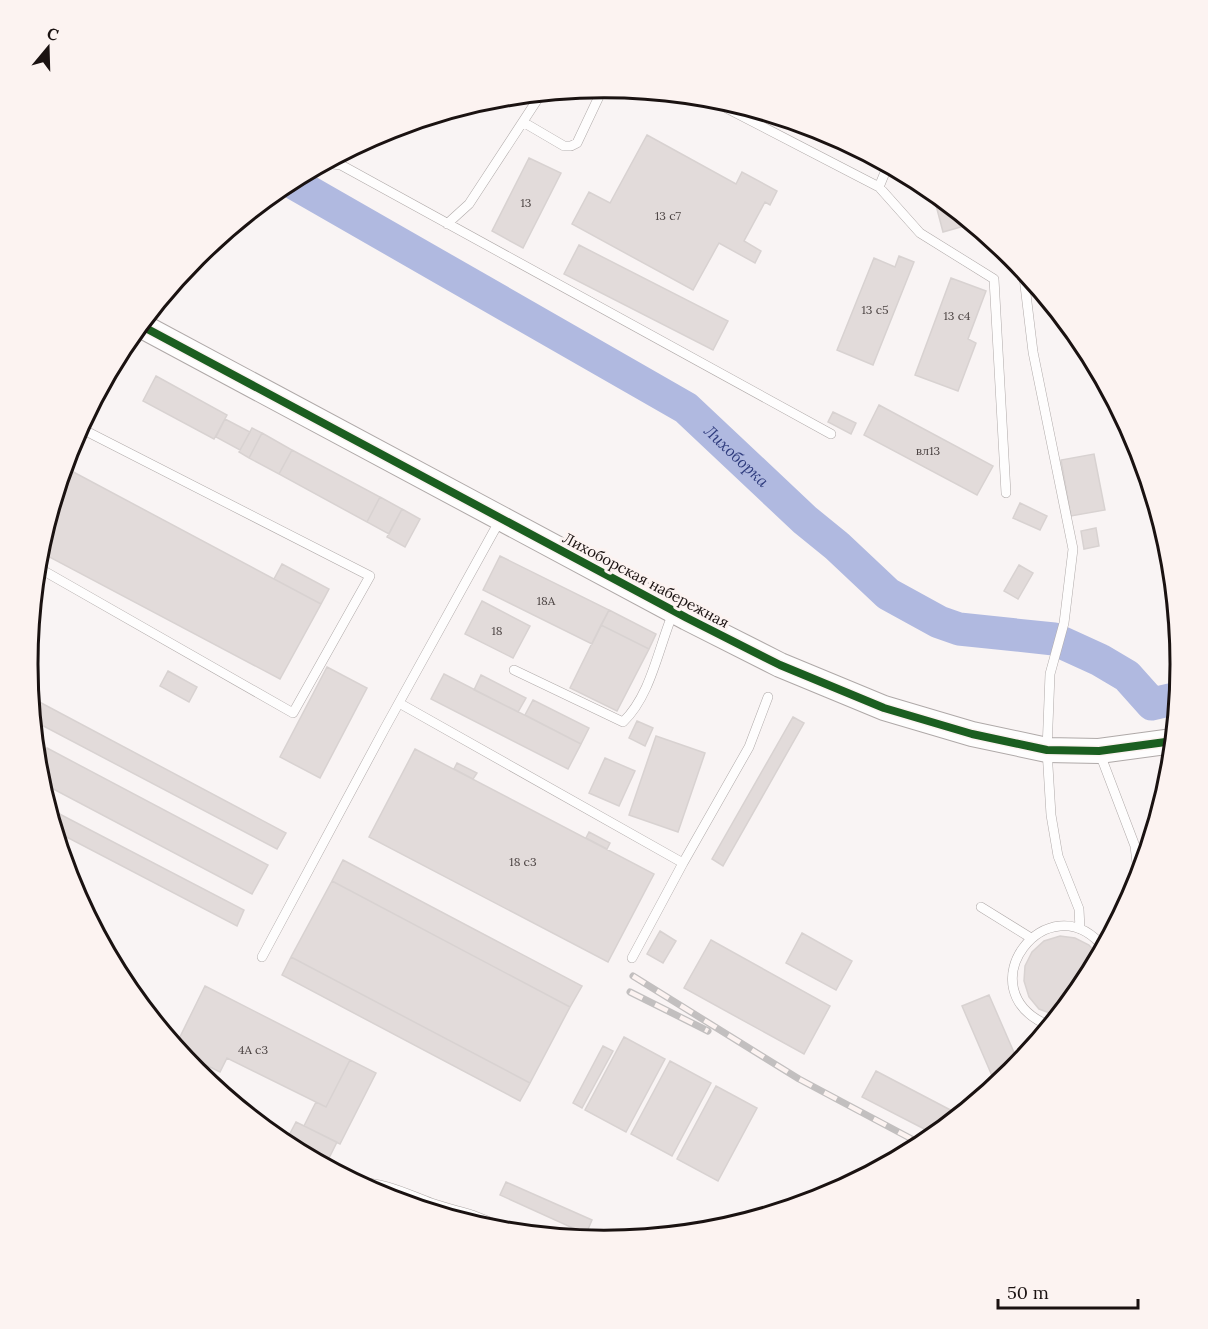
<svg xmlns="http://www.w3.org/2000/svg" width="1208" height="1329" font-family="Lora,serif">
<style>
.green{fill:#e7eafa}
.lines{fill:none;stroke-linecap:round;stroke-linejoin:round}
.river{stroke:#b0b9e0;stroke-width:33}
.building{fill:#e2dbda;stroke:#d8d2d1;stroke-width:1.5}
.service-casing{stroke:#afa9a8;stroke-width:10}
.tertiary-casing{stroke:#afa9a8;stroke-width:26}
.service{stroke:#fefdfd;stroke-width:9}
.tertiary{stroke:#fefdfd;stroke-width:24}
.rail-casing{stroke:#c2bfbf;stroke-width:7}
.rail{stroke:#fcf3f1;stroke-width:4.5;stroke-dasharray:14;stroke-linecap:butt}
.cycleway-casing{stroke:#fcf3f1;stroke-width:11}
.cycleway{stroke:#1b5e20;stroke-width:8}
.labels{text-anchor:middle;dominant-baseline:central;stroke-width:6;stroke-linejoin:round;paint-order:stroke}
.number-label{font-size:12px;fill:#4d4544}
.street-label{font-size:15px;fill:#1a1211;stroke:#fcf3f1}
.water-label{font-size:16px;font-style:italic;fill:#2f3c7e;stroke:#fcf3f1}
.rim{fill:none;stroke:#1a1211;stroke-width:3}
</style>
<rect width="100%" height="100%" fill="#f9f4f4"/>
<path class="green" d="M369 1190C392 1192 428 1199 445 1216L383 1197Z"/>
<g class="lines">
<path class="river" id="s1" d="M290 181 686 408 805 520 837 546 888 594 939 622 959 629 1054 639 1100 660 1127 676 1152 704 1178 698"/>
</g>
<path class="building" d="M647 135 736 184 742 172 777 191 770 205 765 202 744 241 761 251 755 263 719 243 693 290 572 224 589 192 610 203Z
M529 158 561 173 523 248 492 231Z
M932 190 967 220 968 225 943 232Z
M579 245 728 321 713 350 564 274Z
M899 256 914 262 873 365 837 350 874 258 895 267Z
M951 278 986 291 968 339 976 343 958 391 915 375Z
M156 376 227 415 214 439 143 401Z
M879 405 993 466 977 495 864 435Z
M833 412 856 423 851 434 828 422Z
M225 419 250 432 240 450 216 437Z
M252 428 262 433 249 458 239 452Z
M262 433 292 450 279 474 249 458Z
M292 450 380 497 367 522 279 474Z
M1094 454 1105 510 1071 516 1061 460Z
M64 467 321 604 280 679 38 551Z
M380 497 402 509 389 534 367 522Z
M1020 503 1047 516 1040 530 1013 518Z
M402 509 420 519 405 547 387 537Z
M1096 528 1099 546 1084 549 1081 531Z
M500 556 609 610 592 644 483 590Z
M282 564 329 589 321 604 274 579Z
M1019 565 1033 573 1018 599 1004 591Z
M482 601 530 626 513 658 465 634Z
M609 610 656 634 649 649 601 625Z
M601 625 649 649 617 711 570 688Z
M327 667 367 688 320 778 280 757Z
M168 671 197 687 189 702 160 686Z
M444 674 581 744 568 769 431 699Z
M481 675 526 698 518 712 474 690Z
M30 697 286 833 277 849 32 720Z
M533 700 589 728 581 744 525 715Z
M793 717 804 723 723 866 712 859Z
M637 721 653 728 645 746 629 738Z
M656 736 705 753 678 832 629 815Z
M47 748 268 865 252 894 40 782 37 767Z
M415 749 654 874 608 962 369 837Z
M605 758 635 771 619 806 589 793Z
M457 763 477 773 473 779 454 769Z
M48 808 244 910 237 926 55 831Z
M589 832 610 843 607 849 586 838Z
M343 860 582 986 570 1007 332 881Z
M332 881 570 1007 530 1083 291 957Z
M660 931 676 941 663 963 647 954Z
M802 933 852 961 836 990 786 963Z
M1060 936 1075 938 1089 945 1099 956 1084 985 1058 1016 1039 1009 1029 997 1024 981 1025 966 1032 952 1044 941Z
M711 940 830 1006 804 1054 684 988Z
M291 957 530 1083 520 1101 282 975Z
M205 986 350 1060 326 1107 227 1058 220 1072 179 1052 175 1047Z
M989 995 1019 1064 996 1085 962 1006Z
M624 1037 665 1059 626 1132 585 1110Z
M603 1046 613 1051 582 1108 573 1103Z
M350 1060 376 1073 340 1144 304 1126 316 1102 326 1107Z
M670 1061 711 1083 672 1156 631 1134Z
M876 1071 960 1115 936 1135 862 1097Z
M716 1086 757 1108 718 1181 677 1159Z
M296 1122 337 1142 325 1166 284 1145Z
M506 1182 592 1220 586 1234 500 1195Z"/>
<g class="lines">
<g class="service-casing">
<path id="service" d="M707 98 879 187 920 233 994 279 1006 493
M523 122 564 146H571L577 143 603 88
M325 163 341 165 831 434
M879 187 888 165
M447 224 469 204 541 94
M1023 269 1033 352 1073 549 1064 623 1050 674 1047 750 1051 815 1058 856 1079 909 1080 929
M37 567 293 713 370 576 80 428
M514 670 623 722C651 695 658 649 673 613
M399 703 683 863 749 747 768 697
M1100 754 1135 846 1139 880
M981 907 1031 938
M262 957 385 728 500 520
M632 958 683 863
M1050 1026C962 990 1049 879 1104 948
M354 1182C386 1183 402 1192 431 1203 445 1208 459 1211 472 1215
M469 1224 472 1215 518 1233"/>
</g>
<g class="tertiary-casing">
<path id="tertiary" d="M140 325 687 618 780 665 884 708 972 734 1047 750 1099 751 1173 741"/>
</g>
<use href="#service" class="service"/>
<use href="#tertiary" class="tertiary"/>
<g class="rail-casing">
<path id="rail" d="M1163 529 1177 710
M633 976 799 1079 923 1145
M630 992 708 1031"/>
</g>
<use href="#rail" class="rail"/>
<g class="cycleway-casing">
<path id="cycleway" d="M140 325 687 618 780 665 884 708 972 734 1047 750 1099 751 1173 741"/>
</g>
<use href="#cycleway" class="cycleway"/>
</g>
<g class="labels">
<g class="number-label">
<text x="526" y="202">13</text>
<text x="668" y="215">13 с7</text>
<text x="875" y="309">13 с5</text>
<text x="957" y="315">13 с4</text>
<text x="928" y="450">вл13</text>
<text x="546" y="600">18А</text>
<text x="497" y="630">18</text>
<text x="523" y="861">18 с3</text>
<text x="253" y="1049">4А с3</text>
</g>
<g class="street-label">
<text transform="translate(646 580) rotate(28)">Лихоборская набережная</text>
</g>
<g class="water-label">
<text stroke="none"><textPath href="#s1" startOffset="526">Лихоборка</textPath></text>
</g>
</g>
<path d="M0 0H1208V1329H0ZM38 664a566 566 0 1 1 1132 0a566 566 0 1 1-1132 0Z" fill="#fcf3f1" fill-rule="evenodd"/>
<path class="rim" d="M38 664a566 566 0 1 1 1132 0a566 566 0 1 1-1132 0Z"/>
<g transform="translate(48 48) rotate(19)" stroke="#fcf3f1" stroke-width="4.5" paint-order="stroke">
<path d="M0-4.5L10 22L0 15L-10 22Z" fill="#1a1211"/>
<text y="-9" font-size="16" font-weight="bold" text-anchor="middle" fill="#1a1211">С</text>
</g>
<path d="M998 1299v9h140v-9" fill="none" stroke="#1a1211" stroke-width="3"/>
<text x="1007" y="1299" font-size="18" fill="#1a1211" stroke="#fcf3f1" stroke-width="4.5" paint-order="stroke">50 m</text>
</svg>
